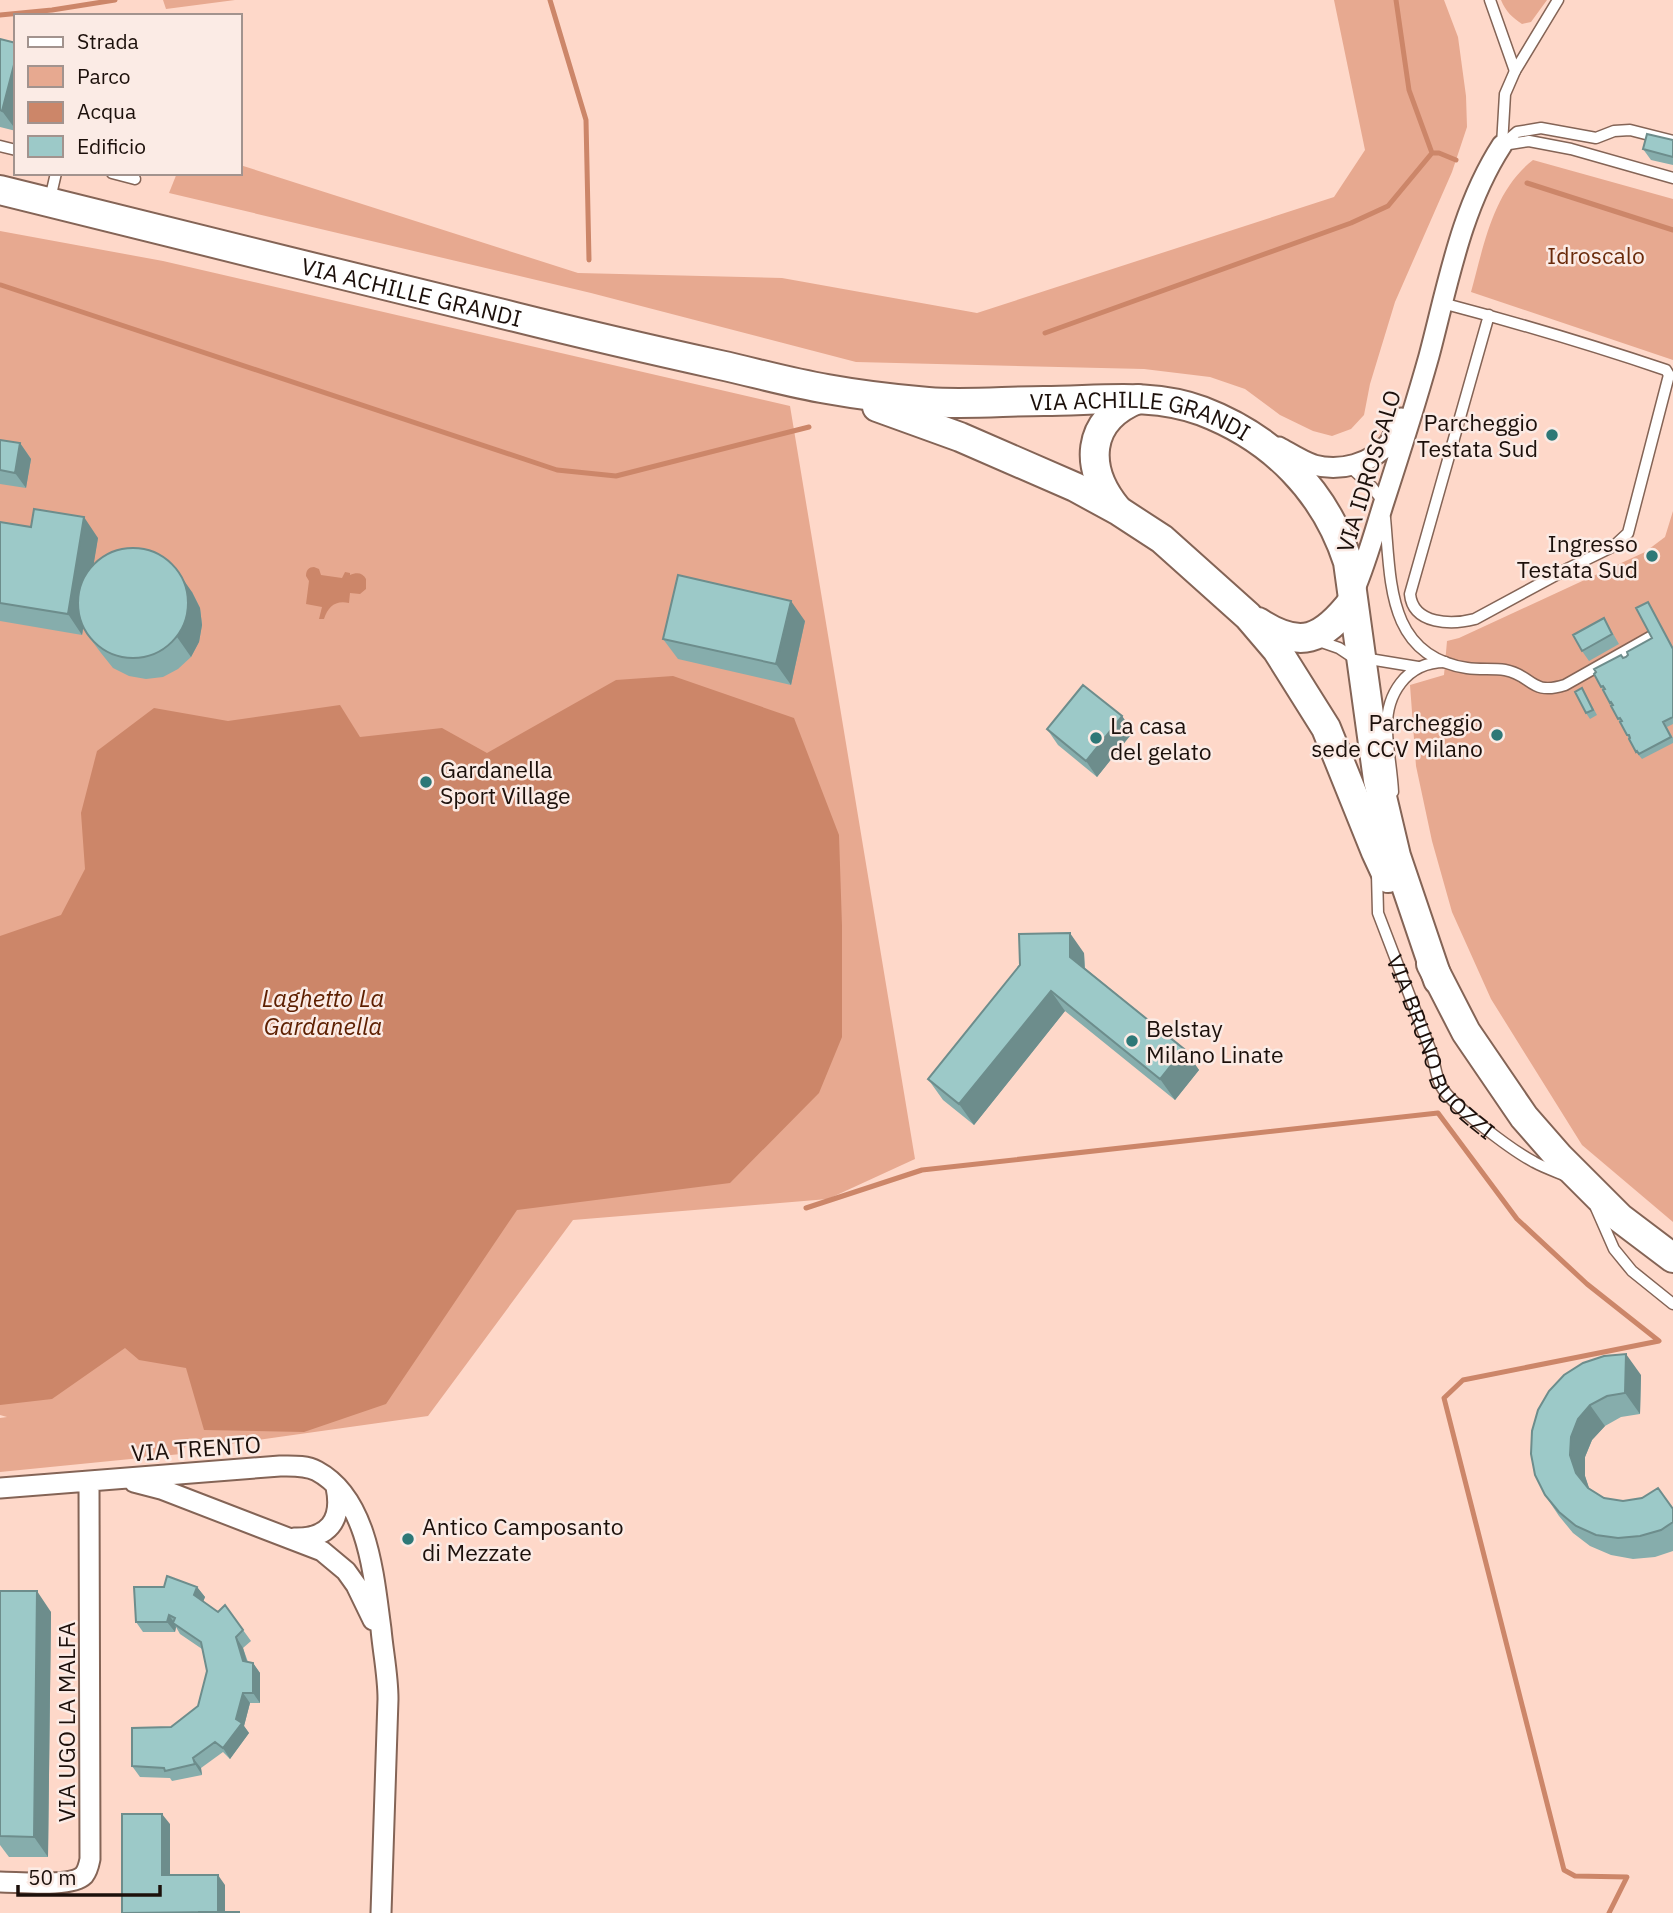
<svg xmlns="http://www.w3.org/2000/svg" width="1673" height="1913" font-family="'IBM Plex Sans',sans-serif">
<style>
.green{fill:#e7a990}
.water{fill:#cc8669}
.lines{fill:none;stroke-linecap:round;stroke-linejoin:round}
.stream{stroke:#cc8669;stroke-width:5}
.lane-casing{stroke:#846456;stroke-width:13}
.street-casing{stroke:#846456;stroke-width:23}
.secondary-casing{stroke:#846456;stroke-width:32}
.lane{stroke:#fff;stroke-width:10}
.street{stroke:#fff;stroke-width:19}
.secondary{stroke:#fff;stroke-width:28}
.wall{fill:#86adac}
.shaded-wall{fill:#6d8d8c}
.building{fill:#9cc9c8;stroke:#6d8d8c;stroke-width:2}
.poi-dot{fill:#2e7877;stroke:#fbebe5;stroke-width:2.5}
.labels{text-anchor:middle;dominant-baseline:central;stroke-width:5;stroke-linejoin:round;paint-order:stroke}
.park-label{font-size:23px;fill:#6a2a0a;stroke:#fbebe5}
.street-label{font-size:23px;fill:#1c100b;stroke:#fbebe5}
.poi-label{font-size:23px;fill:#1c100b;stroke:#fbebe5;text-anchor:start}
.water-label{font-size:24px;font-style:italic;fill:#5d1f00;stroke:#fbebe5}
</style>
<rect width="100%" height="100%" fill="#fed8c9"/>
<path class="green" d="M163 0H235L166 9Z
M1334 0H1444L1458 37 1466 96 1467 127 1452 172 1395 302 1370 384 1364 415 1351 429 1332 436 1313 431 1280 415 1245 389 1210 377 1144 369 856 362 591 293 169 193 177 173H240V165L578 273 782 278 977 313 1334 197 1365 150Z
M1501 0H1547L1531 22 1522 24C1512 17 1506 12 1501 0Z
M1533 160 1673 199V360L1471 292C1484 245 1493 191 1533 160Z
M0 231 163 261 790 406 915 1159 828 1199 573 1220 428 1416 215 1446 188 1442 181 1454 0 1472V1418L7 1417 0 1415Z
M1673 511V1222L1582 1145 1491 999 1452 912 1432 841 1416 766 1410 685 1444 675 1447 641 1459 638 1645 552 1665 537Z"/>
<path class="water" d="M314 567 319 569 321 575 342 578 345 572 350 573V575C357 572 363 573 366 579V589L360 594 350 593 349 603C335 600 328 607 324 619H319L322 607 306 604 309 581 306 576C306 570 309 567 314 567Z
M673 676 794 718 839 835 842 926V1037L819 1093 730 1183 517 1210 386 1404 304 1432 204 1430 186 1368 139 1360 125 1348 52 1399 0 1405V936L61 915 85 869 81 813 97 751 154 708 228 721 340 705 360 737 442 728 487 753 616 680Z"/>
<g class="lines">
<path class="stream" d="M550 0 586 120 589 260
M1396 0 1409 90 1432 153
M0 15 52 10 115 0
M1432 153H1439L1456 160
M1527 183 1673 230
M1 285 557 470 616 476 809 427
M1045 333 1351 223 1388 206 1432 153
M806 1208 922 1170 1438 1113 1517 1219 1587 1284 1659 1341 1463 1380 1444 1398 1564 1870 1575 1876 1627 1877 1609 1913"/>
<g class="lane-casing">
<g id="lane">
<path d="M1490 0 1515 71"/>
<path d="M1502 145 1517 132 1541 128 1596 138 1614 131 1630 130 1673 141"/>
<path d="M1502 145 1505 94 1515 71 1558 0"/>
<path d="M1503 145 1529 141 1571 149 1673 178"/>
<path d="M0 146 16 150"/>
<path d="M112 173 135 179"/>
<path d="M50 199 56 173"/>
<path d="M1442 303C1518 323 1592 345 1666 370L1669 375 1628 533 1614 546 1569 568 1475 619C1452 625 1413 625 1410 594L1489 315"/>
<path d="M1349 466 1372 487 1384 503"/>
<path d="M1385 518C1391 582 1387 656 1467 668 1480 670 1493 668 1505 670 1533 675 1530 696 1565 685L1650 637"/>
<path d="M1316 640 1339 648 1351 656 1418 667"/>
<path d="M1393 792C1392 772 1388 752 1387 732 1385 695 1406 662 1445 662"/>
<path id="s1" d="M1377 874 1378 913 1432 1054C1435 1065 1436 1076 1441 1086 1451 1105 1513 1151 1534 1162 1543 1167 1554 1171 1564 1175"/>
<path d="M1596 1208 1614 1249 1632 1271 1673 1304"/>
</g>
</g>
<g class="street-casing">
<path id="street" d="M1279 447C1290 453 1302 461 1314 465 1340 472 1371 464 1389 443 1394 435 1397 427 1401 418
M1354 591C1366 563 1374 534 1383 505 1399 456 1415 406 1429 356 1448 284 1461 208 1502 145
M134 1482 161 1489 322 1551 346 1571 356 1585 373 1620
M0 1488 280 1466C292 1466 306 1465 317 1471 369 1499 374 1579 381 1629 383 1652 388 1675 388 1699L381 1913
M294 1538C328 1539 343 1521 336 1487
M0 1882C19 1882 71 1888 84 1875 88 1870 89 1864 90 1859L89 1481"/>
</g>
<g class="secondary-casing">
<g id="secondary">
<path id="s2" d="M0 190C172 233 343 275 515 317 583 334 652 350 720 365 756 373 791 383 827 389 860 395 894 399 928 402 966 405 1006 401 1044 401 1097 401 1152 392 1202 411 1273 438 1325 491 1348 562L1378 780 1396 856 1438 980"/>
<path d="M877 407 960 437 1075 487 1119 511 1162 539 1248 616 1277 650 1326 728 1376 852 1388 878"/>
<path d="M1117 509C1084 469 1085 420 1138 399"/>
<path d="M1258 622C1301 650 1322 640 1352 602"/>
<path d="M1431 964 1466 1032 1524 1117 1559 1157 1620 1218 1673 1258"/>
</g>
</g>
<use href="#lane" class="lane"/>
<use href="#street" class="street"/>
<use href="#secondary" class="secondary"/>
</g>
<path class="wall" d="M0 39 16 43V131L0 127Z
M1673 140V165L1651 160 1643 149Z
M0 440 20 443 31 459 26 488 0 484Z
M0 522 98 538 93 566 192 592 200 608 202 625 199 642 191 657 178 669 163 677 146 679 129 676 113 668 101 653 86 633 84 626 82 635 0 621Z
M1648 602 1673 648V724L1667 727 1673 738V743L1642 759 1636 752 1594 674 1624 658 1652 638Z
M1604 618 1619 644 1589 661 1582 651Z
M805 621 791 685 678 659 663 639Z
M1585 693 1597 715 1590 719 1586 713Z
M1122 716 1133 732 1097 777 1058 745 1047 729Z
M1084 953 1085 968 1184 1049 1199 1070 1175 1100 1065 1011 974 1125 943 1100 928 1079Z
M1641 1375 1640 1414 1621 1417 1605 1426 1592 1440 1585 1457V1476L1589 1488 1604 1498 1673 1509V1551L1655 1557 1633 1559 1611 1555 1590 1546 1573 1533 1559 1516 1545 1495 1532 1431Z
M197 1587 205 1597 203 1601 218 1612 225 1605 251 1641 243 1648 248 1662 253 1663 260 1673V1703H250L244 1726 249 1733 230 1759 223 1752 201 1768 202 1775 172 1781 170 1778 140 1777 132 1766 171 1727 198 1706 207 1671 202 1649 180 1634 176 1627 175 1632H143L136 1622Z
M0 1591 51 1612 48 1857H9L0 1845Z"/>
<path class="shaded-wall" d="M16 57V130L2 111Z
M20 443 31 459 26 488 15 473Z
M84 517 98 538 82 635 68 614Z
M178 572 192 592 200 608 202 625 199 642 191 657 177 637Z
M791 601 805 621 791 685 776 664Z
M1122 716 1133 732 1097 777 1086 761Z
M1070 933 1084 953 1085 977 1070 957Z
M1051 991 1065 1011 974 1125 959 1104Z
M1184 1049 1199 1070 1175 1100 1160 1079Z
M1626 1354 1641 1375 1640 1414 1625 1393Z
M1590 1405 1605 1426 1592 1440 1585 1457V1476L1591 1494 1576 1473 1570 1455 1571 1437 1578 1419Z
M197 1587 205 1597 202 1605 194 1595Z
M37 1591 51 1612 48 1857 34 1837Z
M169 1615 176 1625 173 1623 176 1627 175 1632 167 1622Z
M236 1637 243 1648 250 1672 243 1661Z
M253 1663 260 1673V1703L253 1693Z
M243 1693 250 1703 244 1726 249 1733 230 1759 223 1748 236 1719Z
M193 1758 201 1768 202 1775 195 1764Z
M162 1814 170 1824V1886L162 1875Z
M218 1875 225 1885V1913H218Z"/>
<path class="building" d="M0 39 16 43V57L2 111 0 110Z
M1647 134 1673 140V157L1643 149Z
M0 440 20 443 15 473 0 470Z
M34 509 84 517 68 614 0 603V522L31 527Z
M78 603a55 55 0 1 1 110 0a55 55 0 1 1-110 0Z
M678 575 791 601 776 664 663 639Z
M1648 602 1673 649V717L1663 722 1671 737 1639 754 1637 751 1636 752 1629 739 1630 738 1629 735H1627L1620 722 1622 721 1620 718 1618 719 1611 706 1613 705 1611 702 1610 703 1603 690 1605 689 1603 686 1601 687 1594 674 1596 672 1594 669 1621 655 1623 658 1626 657 1628 655 1627 652 1652 638 1636 608Z
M1604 618 1612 634 1582 651 1573 635Z
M1083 685 1122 716 1086 761 1047 729Z
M1582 688 1593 710 1586 713 1575 692Z
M1070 933V957L1184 1049 1160 1079 1051 991 959 1104 928 1079 1020 965 1019 934Z
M1626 1354 1625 1393 1607 1396 1590 1405 1578 1419 1571 1437 1570 1455 1576 1473 1588 1488 1604 1498 1623 1501 1642 1498 1658 1488 1673 1509V1522L1661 1530 1640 1536 1618 1538 1596 1535 1576 1526 1559 1512 1545 1495 1535 1475 1531 1454 1532 1431 1538 1410 1549 1391 1564 1375 1583 1363 1604 1356Z
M167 1576 197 1587 194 1595 218 1612 225 1605 243 1630 236 1637 243 1661 253 1663V1693H243L236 1719 242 1723 223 1748 215 1742 193 1758 195 1764 165 1771 164 1768 132 1766V1728L171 1727 198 1706 207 1671 201 1642 173 1623 175 1618 169 1615 167 1622H136L134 1587H164Z
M0 1591H37L34 1837 0 1836Z
M122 1814H162V1875H218V1912L122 1913Z
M199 1912H239V1913H199Z"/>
<g class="poi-dot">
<circle cx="1552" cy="435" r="7"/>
<circle cx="1652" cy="556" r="7"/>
<circle cx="1497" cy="735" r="7"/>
<circle cx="1096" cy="738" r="7"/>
<circle cx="426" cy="782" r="7"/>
<circle cx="1132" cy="1041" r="7"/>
<circle cx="408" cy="1539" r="7"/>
</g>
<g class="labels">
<g class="park-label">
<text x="1596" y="255">Idroscalo</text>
</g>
<g class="street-label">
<text stroke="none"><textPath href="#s2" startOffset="424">VIA ACHILLE GRANDI</textPath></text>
<text stroke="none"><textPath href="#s2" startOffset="1167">VIA ACHILLE GRANDI</textPath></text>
<text transform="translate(1368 471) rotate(-73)">VIA IDROSCALO</text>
<text stroke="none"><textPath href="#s1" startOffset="189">VIA BRUNO BUOZZI</textPath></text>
<text transform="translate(196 1448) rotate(-4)">VIA TRENTO</text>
<text transform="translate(66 1722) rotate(-90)">VIA UGO LA MALFA</text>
</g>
<g class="poi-label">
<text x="1538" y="422" text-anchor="end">Parcheggio<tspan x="1538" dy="26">Testata Sud</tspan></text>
<text x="1638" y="543" text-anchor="end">Ingresso<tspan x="1638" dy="26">Testata Sud</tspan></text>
<text x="1483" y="722" text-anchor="end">Parcheggio<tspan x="1483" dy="26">sede CCV Milano</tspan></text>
<text x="1110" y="725">La casa<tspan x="1110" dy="26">del gelato</tspan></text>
<text x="440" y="769">Gardanella<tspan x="440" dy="26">Sport Village</tspan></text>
<text x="1146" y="1028">Belstay<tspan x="1146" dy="26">Milano Linate</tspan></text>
<text x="422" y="1526">Antico Camposanto<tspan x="422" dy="26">di Mezzate</tspan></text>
</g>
<g class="water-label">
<text x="323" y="998">Laghetto La<tspan x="323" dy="28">Gardanella</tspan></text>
</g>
</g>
<rect x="14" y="14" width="228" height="161" fill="#fbebe5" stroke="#a2938e" stroke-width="2"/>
<rect x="28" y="37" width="35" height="10" fill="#ffffff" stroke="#a2938e" stroke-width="2"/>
<text x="77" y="49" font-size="21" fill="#1c100b">Strada</text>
<rect x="28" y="66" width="35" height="21" fill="#e7a990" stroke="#a2938e" stroke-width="2"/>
<text x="77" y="84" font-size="21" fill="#1c100b">Parco</text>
<rect x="28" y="102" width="35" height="21" fill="#cc8669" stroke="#a2938e" stroke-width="2"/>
<text x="77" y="119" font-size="21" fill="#1c100b">Acqua</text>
<rect x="28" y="136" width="35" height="21" fill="#9cc9c8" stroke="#a2938e" stroke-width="2"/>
<text x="77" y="154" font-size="21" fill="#1c100b">Edificio</text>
<path d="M18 1885v10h142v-10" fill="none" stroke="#1c100b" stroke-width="3.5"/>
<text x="28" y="1885" font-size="21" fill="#1c100b" stroke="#fbebe5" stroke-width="5" paint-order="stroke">50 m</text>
</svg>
